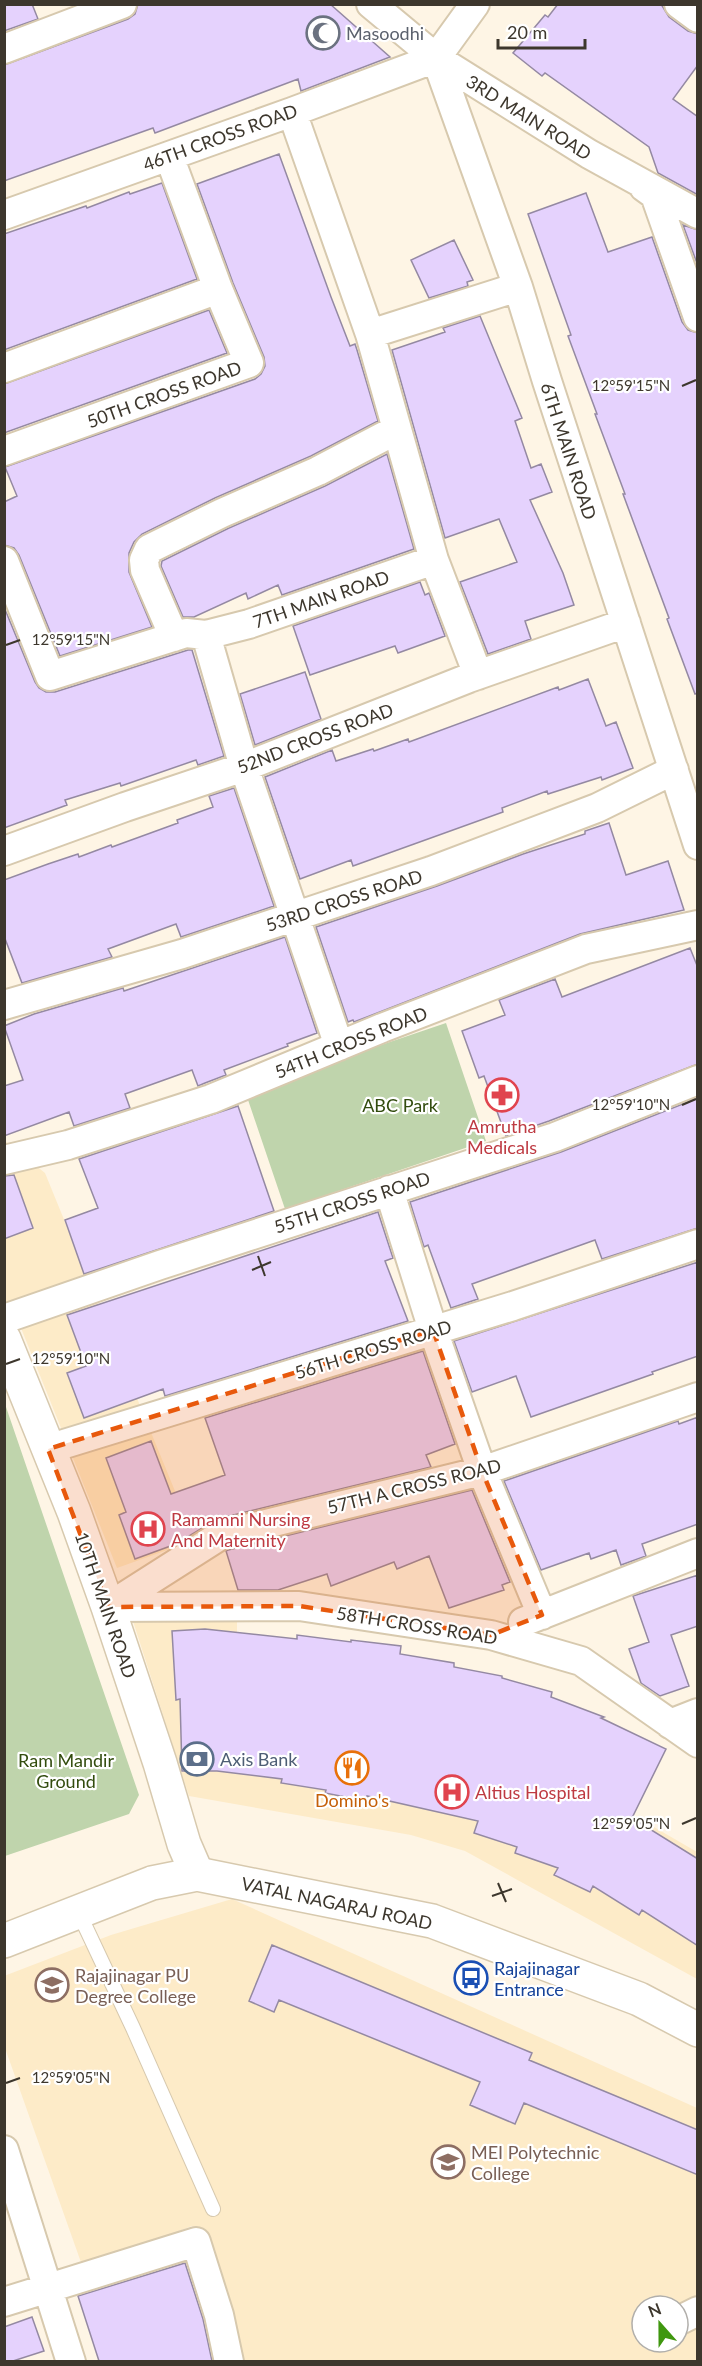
<svg xmlns="http://www.w3.org/2000/svg" width="702" height="2366" font-family="Lato,sans-serif">
<style>
.built{fill:#fdebc8;fill-rule:evenodd}
.green{fill:#bfd4ac}
.building{fill:#e5d2fd;stroke:#9489a2;stroke-width:1.5}
.lines{fill:none;stroke-linecap:round;stroke-linejoin:round}
.service-casing{stroke:#d7c9ae;stroke-width:16}
.minor-casing{stroke:#d7c9ae;stroke-width:32}
.tertiary-casing{stroke:#d7c9ae;stroke-width:36}
.secondary-casing{stroke:#d7c9ae;stroke-width:36}
.service{stroke:#fff;stroke-width:14}
.minor{stroke:#fff;stroke-width:28}
.tertiary{stroke:#fff;stroke-width:33}
.secondary{stroke:#fff;stroke-width:33}
.marked{fill:#e8590c;fill-opacity:0.2;stroke:#e8590c;stroke-width:4.5;stroke-dasharray:12 8;stroke-linejoin:round}
.ticks{fill:none;stroke:#3d372d;stroke-width:2}
.labels{text-anchor:middle;dominant-baseline:central;stroke-width:4.5;stroke-linejoin:round;paint-order:stroke}
.worship-label{font-size:18px;fill:#5b616d;stroke:#fff;text-anchor:start}
.street-label{font-size:18px;fill:#3d372d;stroke:#fff}
.park-label{font-size:18px;fill:#324c0e;stroke:#fff}
.health-label{font-size:18px;fill:#be3a42;stroke:#fff;text-anchor:start}
.service-label{font-size:18px;fill:#4e5e75;stroke:#fff;text-anchor:start}
.food-label{font-size:18px;fill:#c56008;stroke:#fff}
.transit-label{font-size:18px;fill:#164399;stroke:#fff;text-anchor:start}
.education-label{font-size:18px;fill:#785e54;stroke:#fff;text-anchor:start}
.ticks-label{font-size:15px;text-anchor:middle;fill:#3d372d;stroke:#fff;stroke-width:4.5;stroke-linejoin:round;paint-order:stroke}
</style>
<rect width="100%" height="100%" fill="#fef5e5"/>
<path class="built" d="M4 1140 45 1173 195 1540 117 1568 21 1328 5 1306Z
M237 1614V1702L626 1827 635 1816 697 1852V1979L465 1851 411 1835 189 1796 132 1618Z
M232 1899 697 2108V2361H237L192 2226 83 2268 5 2048 4 1976 111 1935ZM642 2306H678V2342H642Z"/>
<path class="green" d="M446 1023 486 1141 285 1209 245 1091Z
M5 1404 139 1795 129 1814 5 1856Z"/>
<path class="building" d="M4 4H32L38 19 4 31Z
M138 4H330L390 57 301 91 298 79 155 133 153 128 4 181V65L128 19 135 14Z
M558 4H661L669 17 688 31 698 34V65L673 99 698 117V195L658 173 649 147 545 73 542 76 513 53 545 15 548 17Z
M279 154 331 297 350 346 355 344 357 350 378 421 311 456 215 498 142 534 134 542 129 553V572L152 627 60 656 19 555 14 548 4 545V502L17 496 5 467 255 379 261 374 265 366 264 357 233 283 197 184Z
M162 183 197 279 4 350V234L86 206 87 208 129 192 130 194Z
M586 193 608 252 652 237 682 322 688 330 698 333V693L695 694 667 619 669 618 623 494H625L595 414H597L568 336 571 335 528 214Z
M683 225 698 230V266Z
M454 240 473 280 467 282 468 286 429 298 411 260Z
M209 310 227 353 4 433V384Z
M480 316 522 418 515 421 531 468 541 464 552 492 530 500 563 573 574 605 525 621 531 639 488 654 460 582 517 562 499 519 445 538 392 350 445 332 443 328Z
M387 454 414 549 282 595 278 585 248 599 246 593 194 617H183L161 566 162 561 229 528 325 486Z
M420 582 425 595 429 593 445 636 398 653 395 646 310 675 293 626Z
M4 607 35 682 39 688 46 692H55L188 650H192L224 756 198 765 196 760 121 786 120 783 65 800 67 805 4 828Z
M305 672 321 719 255 745 240 694Z
M588 679 606 726 616 722 633 768 602 780 601 777 548 794 547 791 502 808 503 812 353 866 351 860 300 879 265 777 332 750 336 761 373 749 374 751 408 739 409 742 558 687 559 690Z
M234 788 274 906 181 937 176 924 108 949 112 957 22 983 4 936V880L48 864 78 854 79 857 111 845 112 847 178 823 177 820 213 807 209 796Z
M609 823 626 875 668 861 684 910 580 934 354 1022 353 1020 348 1022 316 927 437 886 523 854 585 834V831Z
M285 937 317 1033 287 1044 288 1046 224 1070 226 1075 205 1083 198 1086 192 1070 125 1094 130 1108 74 1126 69 1112 4 1136V1086L23 1080 4 1026 34 1014 123 988 124 991Z
M690 948 698 968V1064L549 1121 506 1136 484 1076 479 1078 462 1031 505 1015 499 1000 555 979 562 997Z
M698 1098V1228L602 1259 595 1240 472 1284 478 1299 451 1308 428 1245 424 1247 410 1202 561 1152Z
M238 1106 274 1211 84 1274 65 1220 98 1208 79 1159Z
M14 1175 33 1228 4 1239V1176Z
M378 1212 393 1258 385 1261 408 1321 165 1396 163 1389 84 1418 67 1373 86 1366 67 1315Z
M698 1262V1356L652 1372 653 1374 531 1417 516 1376 472 1392 454 1341Z
M423 1351 455 1444 426 1455 431 1467 217 1519 176 1544 135 1559 119 1515 126 1512 106 1458 151 1441 171 1494 225 1475 205 1418Z
M698 1417V1524L642 1544 646 1556 621 1565 616 1550 591 1559 589 1553 541 1570 504 1481 678 1421 679 1424Z
M472 1490 510 1582 502 1585 504 1590 449 1608 429 1556 397 1569 394 1562 331 1586 327 1574 278 1590H238L226 1551 228 1550Z
M698 1575V1626L671 1635 689 1686 660 1696 641 1683 629 1649 649 1642 633 1596Z
M205 1629 297 1639V1635L351 1642V1640L401 1646 400 1654 454 1663V1667L502 1676V1678L552 1692 551 1697 604 1717 601 1718 666 1749 632 1818 698 1859V1946L642 1910 639 1915 593 1886 590 1892 554 1875 558 1868 515 1853 517 1847 474 1833 478 1821 367 1796 366 1801 325 1793 326 1790 281 1783 282 1779 217 1771H182L180 1699 176 1700 172 1631Z
M272 1945 532 2053 529 2060 698 2130V2175L524 2103 515 2124 470 2105 480 2082 279 2000 274 2012 249 2001Z
M185 2263 203 2319 212 2361H99L78 2296Z
M32 2317 44 2351 13 2361H4V2327Z"/>
<g class="lines">
<g class="service-casing">
<path id="service" d="M78 1911 133 2028 213 2209"/>
</g>
<g class="minor-casing">
<path id="minor" d="M371 4 436 58 589 154 698 214
M679 4 698 18
M4 49 122 4
M436 58 518 287 547 381 698 845
M436 58 475 4
M292 112 370 334 434 560 478 675
M644 187 655 195 698 317
M4 215 292 112 436 58
M370 334 518 287
M4 368 218 289
M4 451 249 363 218 289 169 156
M4 561 50 676 186 633 206 635 249 624 434 560
M206 635 244 767 339 1046
M174 637 145 570 144 560 149 549 222 513 318 471 396 430
M4 851 125 807 244 767 469 678 626 623
M4 1005 182 954 431 871 597 808 674 770
M4 1160 68 1145 211 1099 382 1028 586 949 698 925
M389 1190 433 1330 482 1471 542 1615
M4 1319 160 1265 555 1137 698 1080
M48 1449 513 1306 698 1244
M108 1607 221 1535 482 1471 698 1397
M108 1607 299 1606 491 1635 581 1661 698 1743
M523 1622 698 1553
M670 1724 698 1713
M4 2150 71 2362
M4 2302 196 2242 219 2315 229 2362
M678 2321 698 2311"/>
</g>
<g class="tertiary-casing">
<path id="tertiary" d="M4 1339 74 1512 108 1607 160 1763 184 1844 197 1874"/>
</g>
<g class="secondary-casing">
<path id="secondary" d="M4 1941 152 1883 197 1874 432 1921 639 1999 698 2030"/>
</g>
<use href="#service" class="service"/>
<use href="#minor" class="minor"/>
<use href="#tertiary" class="tertiary"/>
<use href="#secondary" class="secondary"/>
</g>
<path class="marked" d="M433 1330 482 1471 542 1615 491 1635 299 1606 108 1607 48 1449Z"/>
<path class="ticks" d="M682 386 696 380M6 645 20 640M682 1105 696 1099M258 1256 265 1276M252 1270 271 1262M6 1364 20 1359M682 1824 696 1818M498 1883 506 1902M492 1896 512 1889M6 2083 20 2078"/>
<defs>
<g id="mosque-ring" transform="scale(1.725)"><circle r="9.5" fill="#fff" stroke="#6b7280" stroke-width="1.5"/><path d="M3.5-4.9A6 6 0 1 0 3.5 4.9A5 5 0 1 1 3.5-4.9Z" fill="#6b7280"/></g>
<g id="pharmacy-ring" transform="scale(1.725)"><circle r="9.5" fill="#fff" stroke="#e0444e" stroke-width="1.5"/><path d="M-2-6h4v4h4v4h-4v4h-4v-4h-4v-4h4Z" fill="#e0444e"/></g>
<g id="hospital-ring" transform="scale(1.725)"><circle r="9.5" fill="#fff" stroke="#e0444e" stroke-width="1.5"/><path d="M-5-5h3v3.5h4V-5h3V5h-3V1.5h-4V5h-3Z" fill="#e0444e"/></g>
<g id="bank-ring" transform="scale(1.725)"><circle r="9.5" fill="#fff" stroke="#5c6f8a" stroke-width="1.5"/><path d="M-6-4H6V4H-6ZM0-2.3a2.3 2.3 0 1 0 0 4.6a2.3 2.3 0 1 0 0-4.6Z" fill="#5c6f8a"/></g>
<g id="restaurant-ring" transform="scale(1.725)"><circle r="9.5" fill="#fff" stroke="#e8710a" stroke-width="1.5"/><path d="M-5-6h1v4h1v-4h1v4h1v-4h1v5L-1.5 .5V6h-2V.5L-5-1ZM5-6V6H3V1.5H1.5Q1.5-4 5-6Z" fill="#e8710a"/></g>
<g id="bus-ring" transform="scale(1.725)"><circle r="9.5" fill="#fff" stroke="#1a4fb4" stroke-width="1.5"/><path d="M-5-6H5V4H4V6H2V4H-2V6H-4V4H-5ZM-3.5-4V0h7V-4ZM-3.5 1.2v1.5H-2V1.2ZM2 1.2v1.5H3.5V1.2Z" fill="#1a4fb4"/></g>
<g id="university-ring" transform="scale(1.725)"><circle r="9.5" fill="#fff" stroke="#8d6e63" stroke-width="1.5"/><path d="M0-5L7-2L0 1L-7-2ZM-4 1L0 2.5L4 1V4Q0 6-4 4Z" fill="#8d6e63"/></g>
</defs>
<g fill-rule="evenodd">
<use href="#mosque-ring" x="323" y="33"/>
<use href="#pharmacy-ring" x="502" y="1095"/>
<use href="#hospital-ring" x="148" y="1529"/>
<use href="#bank-ring" x="197" y="1759"/>
<use href="#restaurant-ring" x="352" y="1768"/>
<use href="#hospital-ring" x="452" y="1792"/>
<use href="#bus-ring" x="471" y="1978"/>
<use href="#university-ring" x="52" y="1985"/>
<use href="#university-ring" x="448" y="2162"/>
</g>
<g class="labels">
<g class="worship-label">
<text x="346" y="33">Masoodhi</text>
</g>
<g class="street-label">
<text transform="translate(529 117) rotate(32)">3RD MAIN ROAD</text>
<text transform="translate(220 137) rotate(-20)">46TH CROSS ROAD</text>
<text transform="translate(164 394) rotate(-20)">50TH CROSS ROAD</text>
<text transform="translate(569 451) rotate(72)">6TH MAIN ROAD</text>
<text transform="translate(321 599) rotate(-19)">7TH MAIN ROAD</text>
<text transform="translate(315 738) rotate(-21)">52ND CROSS ROAD</text>
<text transform="translate(344 900) rotate(-18)">53RD CROSS ROAD</text>
<text transform="translate(351 1042) rotate(-22)">54TH CROSS ROAD</text>
<text transform="translate(352 1202) rotate(-18)">55TH CROSS ROAD</text>
<text transform="translate(373 1349) rotate(-17)">56TH CROSS ROAD</text>
<text transform="translate(414 1486) rotate(-14)">57TH A CROSS ROAD</text>
<text transform="translate(106 1605) rotate(71)">10TH MAIN ROAD</text>
<text transform="translate(417 1625) rotate(9)">58TH CROSS ROAD</text>
<text transform="translate(337 1903) rotate(12)">VATAL NAGARAJ ROAD</text>
</g>
<g class="park-label">
<text x="400" y="1105">ABC Park</text>
<text x="66" y="1760">Ram Mandir<tspan x="66" dy="21">Ground</tspan></text>
</g>
<g class="health-label">
<text x="502" y="1126" text-anchor="middle">Amrutha<tspan x="502" dy="21">Medicals</tspan></text>
<text x="171" y="1519">Ramamni Nursing<tspan x="171" dy="21">And Maternity</tspan></text>
<text x="475" y="1792">Altius Hospital</text>
</g>
<g class="service-label">
<text x="220" y="1759">Axis Bank</text>
</g>
<g class="food-label">
<text x="352" y="1800">Domino's</text>
</g>
<g class="transit-label">
<text x="494" y="1968">Rajajinagar<tspan x="494" dy="21">Entrance</tspan></text>
</g>
<g class="education-label">
<text x="75" y="1975">Rajajinagar PU<tspan x="75" dy="21">Degree College</tspan></text>
<text x="471" y="2152">MEI Polytechnic<tspan x="471" dy="21">College</tspan></text>
</g>
</g>
<g class="ticks-label">
<text x="631" y="391">12°59'15"N</text>
<text x="71" y="645">12°59'15"N</text>
<text x="631" y="1110">12°59'10"N</text>
<text x="71" y="1364">12°59'10"N</text>
<text x="631" y="1829">12°59'05"N</text>
<text x="71" y="2083">12°59'05"N</text>
</g>
<rect width="702" height="2366" fill="none" stroke="#3d372d" stroke-width="12"/>
<g transform="translate(660 2324) rotate(339)"><circle r="28" fill="#ffffff" stroke="#b1afab" stroke-width="1.5"/>
<path d="M0-4.5L10 22L0 15L-10 22Z" fill="#3f970f"/>
<text y="-9" font-size="16" font-weight="bold" text-anchor="middle" fill="#3d372d">N</text>
</g>
<path d="M498 39v9h87v-9" fill="none" stroke="#3d372d" stroke-width="3"/>
<text x="507" y="39" font-size="18" fill="#3d372d" stroke="#ffffff" stroke-width="4.5" paint-order="stroke">20 m</text>
</svg>
